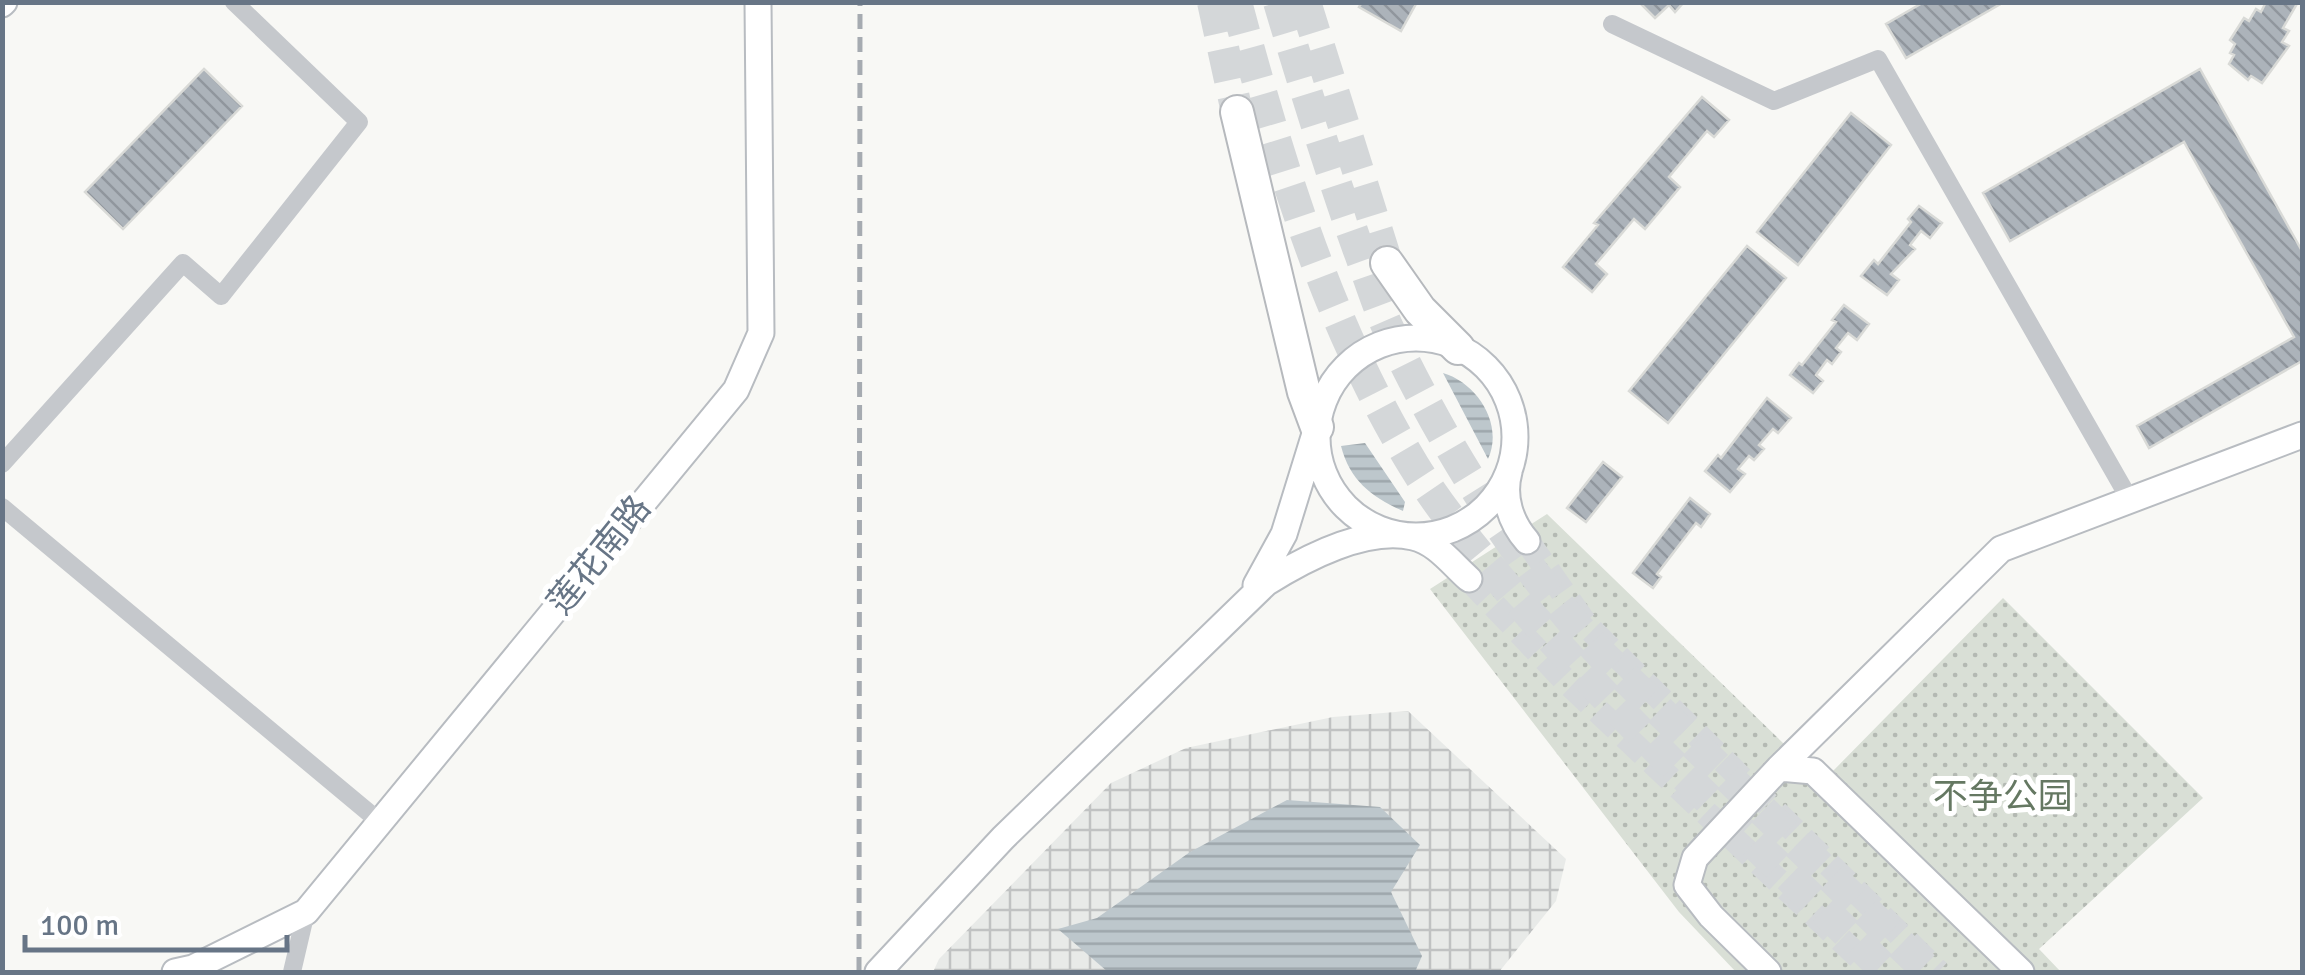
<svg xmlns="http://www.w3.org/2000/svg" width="2305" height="975" font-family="Signika,'Noto Sans SC',sans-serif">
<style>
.industrial{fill:url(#industrial-grid)}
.park{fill:url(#park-dots)}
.water{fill:url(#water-rules)}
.building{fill:url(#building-back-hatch);stroke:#d9dad7;stroke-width:2.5}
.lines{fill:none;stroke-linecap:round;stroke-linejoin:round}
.secondary-tunnel{stroke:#d4d7d9;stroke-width:25;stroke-dasharray:25 12;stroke-linecap:butt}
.highway-tunnel{stroke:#d4d7d9;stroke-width:32;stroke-dasharray:32 16;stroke-linecap:butt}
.secondary-casing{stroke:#b8bcc1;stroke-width:29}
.highway-casing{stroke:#b6b9bd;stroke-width:36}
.street{stroke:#c5c8cc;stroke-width:18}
.secondary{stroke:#fff;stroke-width:25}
.highway{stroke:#fff;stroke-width:32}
.rail{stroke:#a6abb1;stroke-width:5;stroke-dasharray:15 8;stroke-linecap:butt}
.labels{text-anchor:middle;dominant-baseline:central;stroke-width:10;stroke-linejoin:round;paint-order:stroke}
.street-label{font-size:35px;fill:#677586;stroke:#fff}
.park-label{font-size:35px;fill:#657862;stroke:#fff}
</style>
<defs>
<pattern id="industrial-grid" width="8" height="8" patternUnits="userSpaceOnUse" patternTransform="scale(2.5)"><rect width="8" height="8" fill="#e8eae8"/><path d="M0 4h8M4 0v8" fill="none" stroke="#c0c2c2"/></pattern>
<pattern id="park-dots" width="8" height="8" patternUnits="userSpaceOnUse" patternTransform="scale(2.5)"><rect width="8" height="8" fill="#d9dfd6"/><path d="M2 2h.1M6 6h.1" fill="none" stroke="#b4b9b3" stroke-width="1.8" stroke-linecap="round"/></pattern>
<pattern id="water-rules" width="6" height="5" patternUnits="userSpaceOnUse" patternTransform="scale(2.5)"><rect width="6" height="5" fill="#bdc7cc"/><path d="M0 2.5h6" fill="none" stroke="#9da6ab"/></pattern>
<pattern id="building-back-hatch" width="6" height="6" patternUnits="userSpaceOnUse" patternTransform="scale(2.5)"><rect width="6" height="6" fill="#acb3ba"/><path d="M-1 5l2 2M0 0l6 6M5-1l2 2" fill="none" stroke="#90969d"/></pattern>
</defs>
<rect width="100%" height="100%" fill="#f8f8f5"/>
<path class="industrial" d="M1408 711 1566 859 1556 901 1499 972H933L939 959 1111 783 1186 748 1333 717Z"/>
<path class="park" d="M1547 514 1783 743 1833 771 2003 598 2203 798 2039 949 2061 972H1736L1679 912 1430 589Z"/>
<path class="water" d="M1443 373C1477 383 1504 424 1488 459Z
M1365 443 1405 502 1403 511C1372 497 1350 481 1341 446Z
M1287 800 1380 807 1420 845 1391 892 1422 956 1415 972H1108L1058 929 1097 918 1190 852Z"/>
<path class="building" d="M1362 2H1417L1401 31 1359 7Z
M1639 2H1684L1675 12 1669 5 1655 18Z
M1924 2H2004L1906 58 1886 24Z
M2266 2H2298L2283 28 2289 31 2282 42 2289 46 2262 83 2251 76 2248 80 2229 64 2234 55 2230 53 2235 44 2230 40 2244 18 2249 21 2256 9 2261 12Z
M204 69 242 106 123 229 85 192Z
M2200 69 2302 251V361L2149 448 2137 426 2294 337 2184 142 2010 241 1983 193Z
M1702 97 1729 120 1714 137 1707 131 1669 177 1680 187 1645 229 1634 219 1596 264 1607 274 1592 292 1563 267 1598 225 1594 223Z
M1851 113 1891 145 1798 265 1757 232Z
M1919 206 1942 223 1930 238 1921 231 1910 245 1915 249 1891 274 1899 280 1887 295 1861 276 1874 260 1878 264 1911 222 1908 219Z
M1747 246 1786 278 1668 423 1629 391Z
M1844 305 1869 324 1857 340 1848 333 1836 348 1841 352 1832 364 1827 360 1816 375 1823 381 1813 393 1790 375 1799 363 1802 365 1836 322 1832 320Z
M1767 398 1791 418 1778 433 1773 429 1759 445 1764 449 1754 460 1749 456 1738 469 1745 474 1730 492 1705 471 1718 455 1721 458Z
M1603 462 1622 477 1586 522 1567 508Z
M1690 498 1710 514 1701 527 1696 523 1657 574 1661 577 1653 588 1633 573Z"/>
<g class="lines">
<path class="secondary-tunnel" d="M1527 541 1586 625 1938 972
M1469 579 1564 679 1875 972"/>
<path class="highway-tunnel" d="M1213 2 1237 112
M1236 2C1279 162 1327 324 1414 466 1444 515 1483 560 1520 603 1634 735 1764 850 1887 972
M1279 2C1304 85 1329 167 1358 248 1368 274 1376 301 1387 326 1443 445 1513 558 1602 655L1929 972
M1305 2 1387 263"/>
<g class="secondary-casing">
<path id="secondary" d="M2 4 4 2
M1317 437a99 99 0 1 1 198 0a99 99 0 1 1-198 0Z
M1509 472C1502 497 1511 523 1527 541
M1256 585 1284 534 1314 437
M1779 768 2001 549 2302 435
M175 972 193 968 306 912 736 390 761 333 758 2
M878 972 1003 838 1266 583C1304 559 1366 526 1413 537 1436 542 1452 564 1469 579
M1768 972 1711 916 1687 885 1695 858 1779 768 1813 771 2021 972"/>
</g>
<g class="highway-casing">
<path id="highway" d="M1237 112 1304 392 1317 427
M1387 263 1420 310 1458 348"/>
</g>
<path class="street" d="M1612 24 1774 101 1878 59 2130 500
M2 464 183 263 221 296 359 122 234 2
M2 507 380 822
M292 972 306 912"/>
<use href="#secondary" class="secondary"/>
<use href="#highway" class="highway"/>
<path class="rail" d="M859 972 860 2"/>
</g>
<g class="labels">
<g class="street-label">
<text transform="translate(599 555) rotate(-51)">莲花南路</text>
</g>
<g class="park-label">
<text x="2003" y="796">不争公园</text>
</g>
</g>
<rect width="2305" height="975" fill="none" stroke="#677586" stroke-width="10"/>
<path d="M25 935v15h262v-15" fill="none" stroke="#677586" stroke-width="5"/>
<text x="40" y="935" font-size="30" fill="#677586" stroke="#ffffff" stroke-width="8" paint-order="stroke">100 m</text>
</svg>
